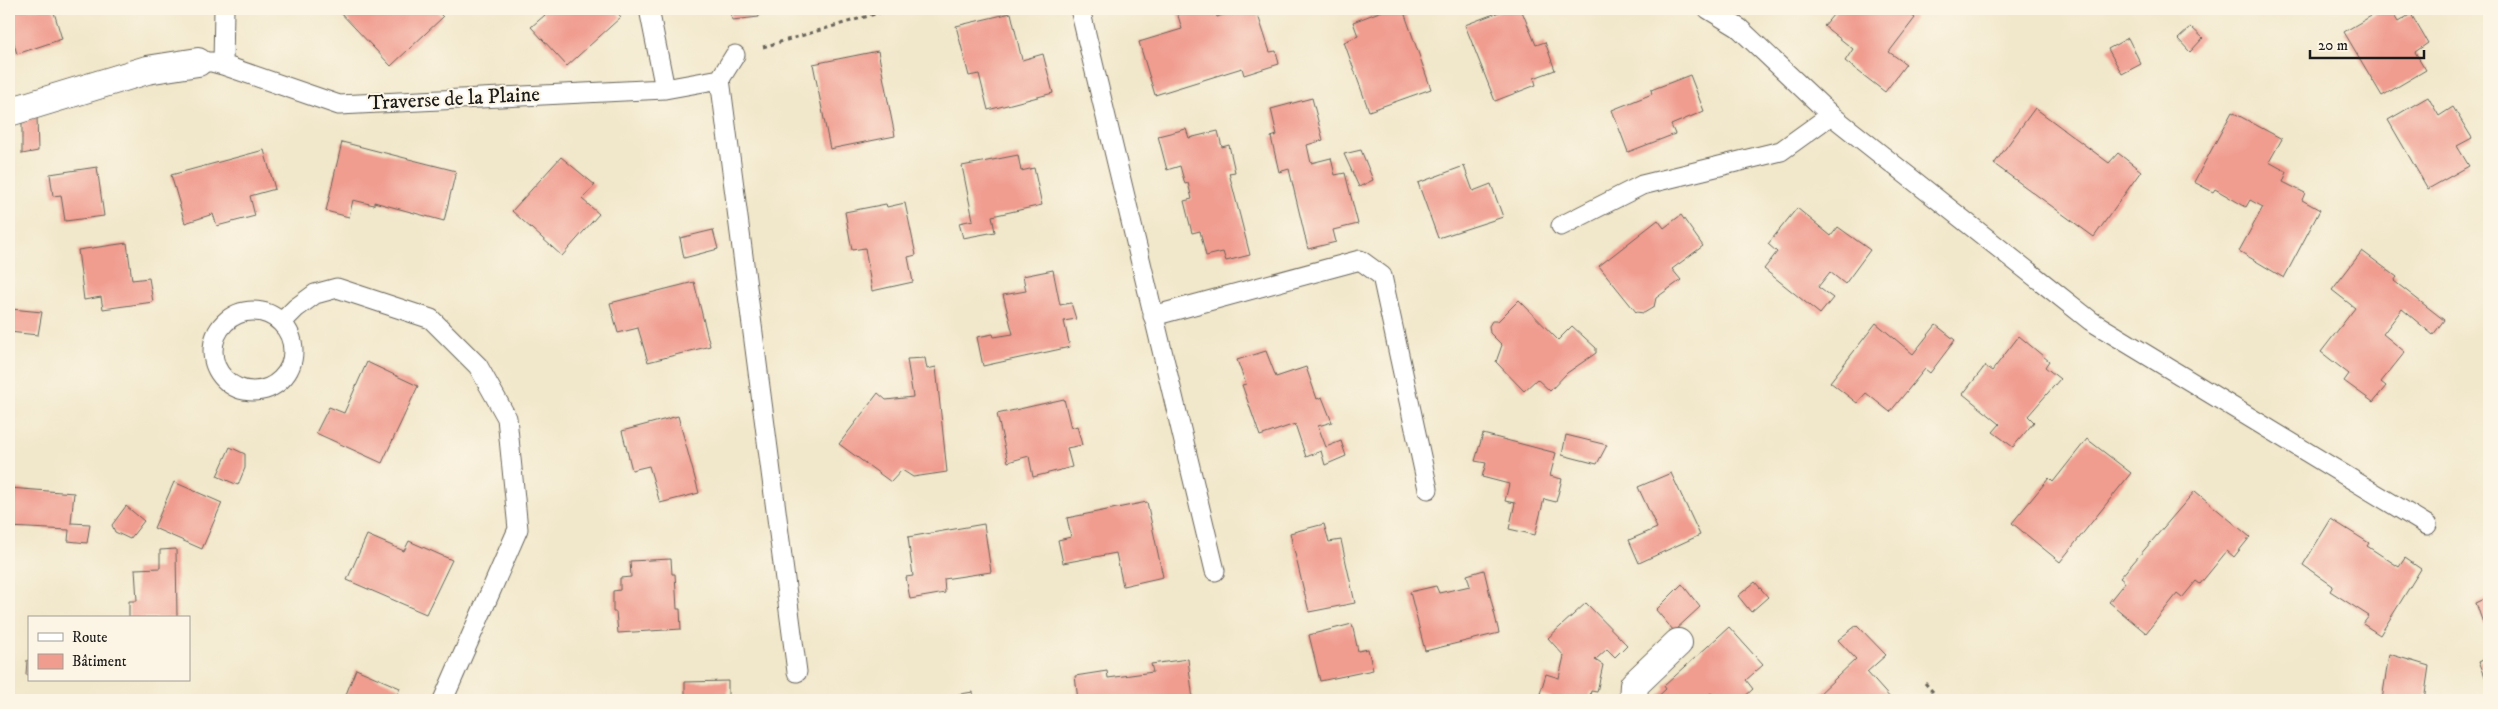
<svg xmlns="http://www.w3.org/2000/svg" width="2498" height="709" font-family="'IM FELL DW Pica',serif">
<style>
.building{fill:#f09c8f}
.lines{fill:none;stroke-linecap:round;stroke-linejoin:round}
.service-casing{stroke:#676359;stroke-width:21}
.minor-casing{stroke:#676359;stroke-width:30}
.path{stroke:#676359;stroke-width:3;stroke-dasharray:4 4;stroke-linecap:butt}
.service{stroke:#fff;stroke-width:19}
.minor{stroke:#fff;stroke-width:28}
.labels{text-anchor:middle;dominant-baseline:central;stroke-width:4;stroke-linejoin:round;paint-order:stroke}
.street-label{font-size:21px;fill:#1c1c1c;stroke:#fcf5e5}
</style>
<rect width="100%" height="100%" fill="#fcf5e5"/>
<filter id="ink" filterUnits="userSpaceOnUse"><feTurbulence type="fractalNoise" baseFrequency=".02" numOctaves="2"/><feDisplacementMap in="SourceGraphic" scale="10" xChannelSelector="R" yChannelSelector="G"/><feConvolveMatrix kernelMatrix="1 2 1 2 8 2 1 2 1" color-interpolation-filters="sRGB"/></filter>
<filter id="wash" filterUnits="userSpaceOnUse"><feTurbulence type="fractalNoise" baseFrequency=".0096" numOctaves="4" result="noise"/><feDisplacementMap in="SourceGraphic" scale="20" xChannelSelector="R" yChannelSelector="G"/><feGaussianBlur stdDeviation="1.12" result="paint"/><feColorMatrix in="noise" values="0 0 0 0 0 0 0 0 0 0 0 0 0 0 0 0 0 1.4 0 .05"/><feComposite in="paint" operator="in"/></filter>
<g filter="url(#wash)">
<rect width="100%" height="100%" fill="#f1e7ca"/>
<g id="blocks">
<path class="building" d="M9 9H53L62 39 17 54 9 27Z
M337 9H435L443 17 391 66Z
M539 9H614L621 17 567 66 531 27 545 15Z
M730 9H758L759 17 732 20Z
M1176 9H1214L1217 17 1231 12 1230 9H1256L1270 52 1276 51 1279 64 1244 75 1242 68 1155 95 1139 42 1182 29Z
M1382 9H1403L1431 89 1369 111 1344 42 1358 36 1353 22 1382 11Z
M1507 9H1521L1536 45 1545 42 1555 70 1534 78 1536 85 1495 101 1465 25Z
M1838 9H1904L1915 18 1889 52 1906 64 1885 92 1845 61 1853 49 1824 26Z
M2383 9H2390L2398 22 2411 14 2428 43 2415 52 2426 70 2382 96 2344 32Z
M1011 13 1022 60 1043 54 1053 93 988 110 979 74 969 76 956 26Z
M2191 27 2203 38 2190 52 2178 39Z
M2128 38 2141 64 2122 74 2108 49Z
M878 51 895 136 830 149 813 64Z
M1690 75 1704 111 1671 125 1675 134 1628 152 1612 110 1652 94 1651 90Z
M2428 97 2439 116 2453 107 2472 138 2457 146 2469 166 2428 189 2388 120Z
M1312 98 1323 140 1307 145 1311 163 1331 158 1335 175 1345 173 1358 224 1333 230 1336 242 1308 249 1289 169 1279 172 1271 137 1277 135 1271 109Z
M2035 108 2109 163 2118 153 2141 171 2094 237 1994 164Z
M2232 112 2282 139 2269 162 2287 172 2283 182 2305 193 2302 200 2320 210 2284 278 2239 251 2263 207 2250 200 2246 207 2215 189 2213 192 2194 182Z
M37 117 38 151 22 154V121Z
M1186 129 1189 138 1218 131 1222 147 1229 145 1235 172 1229 173 1250 255 1226 261 1223 252 1206 256 1200 231 1192 233 1184 201 1192 199 1188 183 1185 184 1180 166 1167 170 1158 136Z
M342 142 456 171 444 221 374 202V205L353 200 349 217 326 211Z
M264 150 275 189 250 196 255 216 217 226 213 214 185 223 171 175Z
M1361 150 1373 180 1359 187 1344 154Z
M1018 155 1021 171 1034 168 1042 205 992 216 995 232 963 238 959 223 973 220 962 166Z
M561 157 595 185 582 199 599 214 562 256 512 211Z
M1464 166 1473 191 1491 184 1503 217 1438 238 1418 183Z
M97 167 104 216 65 221 61 195 53 196 50 174Z
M905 203 916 255 908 257 913 282 872 291 865 248 852 250 845 212 886 204 887 207Z
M1797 208 1831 236 1838 227 1870 250 1845 284 1830 272 1818 287 1833 298 1820 314 1764 269 1777 252 1768 244Z
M1681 215 1703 246 1672 269 1681 280 1656 298 1654 307 1644 313 1636 312 1599 266 1658 220 1664 228Z
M713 230 718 249 684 258 680 238Z
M127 243 132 280 149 278 153 302 103 309 101 297 84 300 78 250Z
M2362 251 2397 277 2394 281 2444 320 2433 335 2402 309 2383 334 2405 352 2381 382 2386 386 2373 402 2344 381 2349 374 2321 352 2355 308 2332 290Z
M1053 270 1060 305 1071 303 1076 319 1064 321 1070 347 983 366 977 337 993 334 994 337 1013 334 1003 295 1026 291 1023 276Z
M694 282 710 346 648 362 638 328 618 333 610 303Z
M1519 300 1558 340 1572 326 1596 348V353L1567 373 1550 391 1537 379 1524 391 1496 362 1502 345 1490 333 1489 326 1492 321H1498Z
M11 309 42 312 38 335 9 332Z
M1876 323 1913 354 1936 325 1955 340 1930 373 1925 369 1890 412 1866 393 1857 403 1830 382Z
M2019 336 2049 361 2045 367 2060 379 2028 416 2034 422 2013 447 1993 432 2000 424 1963 394 1985 366 1992 371Z
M1266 351 1276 377 1306 367 1317 399 1322 397 1332 422 1318 426 1326 447 1341 441 1346 456 1325 465 1321 451 1306 457 1295 424 1260 436 1242 385 1246 384 1237 360Z
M925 358 927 369 936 367 947 472 913 477 902 470 891 482 839 444 878 393 886 400 913 397 907 359Z
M367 362 418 386 382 463 316 433 329 407 344 413Z
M1064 399 1071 428 1077 426 1082 445 1067 448 1072 467 1033 477 1029 456 1008 462 997 414Z
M678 416 699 493 660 503 649 466 632 470 622 431Z
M1483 434 1556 453 1550 476 1562 479 1556 502 1544 499 1535 535 1509 529 1515 503 1505 501 1509 484 1482 477 1486 463 1475 461Z
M1566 435 1607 445 1597 464 1562 455Z
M2087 439 2131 473 2060 562 2012 523 2049 478 2053 482Z
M230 447 245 454V468L238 485 217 476Z
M1671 473 1700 535 1639 563 1629 540 1657 528 1638 487Z
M174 482 222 503 202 549 154 528Z
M9 488 74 493 71 523 90 524 87 543 68 541 69 530 9 527Z
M2195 491 2250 537 2234 557 2227 551 2200 584 2196 581 2182 598 2177 594 2146 633 2109 602 2125 582 2120 578Z
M1147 502 1163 577 1123 586 1116 553 1063 563 1058 540 1071 537 1067 518Z
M126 506 144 521 130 539 115 532 112 525Z
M2331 519 2369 543 2367 546 2399 567 2405 558 2421 569 2380 635 2363 624 2369 616 2330 591 2333 586 2303 565Z
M984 524 991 572 944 579 945 593 910 599 906 577 913 576 908 537Z
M1324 524 1329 542 1341 540 1355 603 1309 612 1290 533Z
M367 535 404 551 409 541 452 560 426 614 347 580Z
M176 549 177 618H129V601H137L135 569 160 568V550Z
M671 559 672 574H675L677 609H680L681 629 618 633 616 612H613V591L620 590V578L631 577 630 561Z
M1484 570 1499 633 1425 651 1410 592 1436 586 1439 593 1470 586 1467 575Z
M1755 582 1768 597 1751 612 1738 596Z
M1682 584 1700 607 1674 631 1656 610Z
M2489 597V640L2476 603Z
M1586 603 1627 645 1615 657 1607 649 1595 660 1603 665 1597 692 1591 691 1589 700H1559L1540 694 1546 674 1559 678 1564 656 1548 638Z
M1352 624 1358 651 1368 649 1373 670 1320 681 1309 635Z
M1857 625 1886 655 1867 672 1892 700H1821L1817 696 1856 659 1838 640Z
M1729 627 1763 665 1746 680 1753 689 1741 700H1718L1711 693 1703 700H1654L1666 689 1664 686Z
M2389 654 2429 666 2424 700H2382Z
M2489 656V687L2479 661Z
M1188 659 1193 700H1078L1075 676 1107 671 1108 678 1153 672 1151 664Z
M27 660 29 661V675H26Z
M356 669 400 688 395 700H346L345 697Z
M728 681V700H685V682Z
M973 692 974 700H929V699Z"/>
</g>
</g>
<g filter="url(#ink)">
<use href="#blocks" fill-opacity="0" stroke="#676359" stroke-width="1"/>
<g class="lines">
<g class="service-casing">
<path id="service" d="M649 9 665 89
M1080 9 1215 571
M1708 9 1739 28 1831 115 2091 321 2427 525
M198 62H212L223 65 339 105 665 89 720 79 735 55
M223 65 224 9
M720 79 797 672
M1561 226 1642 185 1781 151 1831 115
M213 351a40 40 0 1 1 80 0a40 40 0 1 1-80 0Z
M1153 316 1360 260 1382 276 1428 489
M282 322 296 308 315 294 337 288 431 319 478 366 507 418 518 529 443 700"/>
</g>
<g class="minor-casing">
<path id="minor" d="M9 112 147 70 198 62
M1633 700 1634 685 1678 643"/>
</g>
<path class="path" d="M763 47 892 9
M1925 683 1940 700"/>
<use href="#service" class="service"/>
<use href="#minor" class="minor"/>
</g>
</g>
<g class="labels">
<g class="street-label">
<text transform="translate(454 99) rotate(-3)">Traverse de la Plaine</text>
</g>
</g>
<rect width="2498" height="709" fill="none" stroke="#fcf5e5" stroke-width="30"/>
<rect x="28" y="616" width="162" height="65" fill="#fcf5e5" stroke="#a29e95"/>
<rect x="38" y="633" width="25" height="8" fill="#ffffff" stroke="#a29e95"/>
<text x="72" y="642" font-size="15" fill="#1c1c1c">Route</text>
<rect x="38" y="654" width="25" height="15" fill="#f09c8f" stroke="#a29e95"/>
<text x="72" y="666" font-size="15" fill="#1c1c1c">Bâtiment</text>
<path d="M2310 50v8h114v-8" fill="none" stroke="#1c1c1c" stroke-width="2.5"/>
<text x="2318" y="50" font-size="15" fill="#1c1c1c" stroke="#fcf5e5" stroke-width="4" paint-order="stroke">20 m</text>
</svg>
